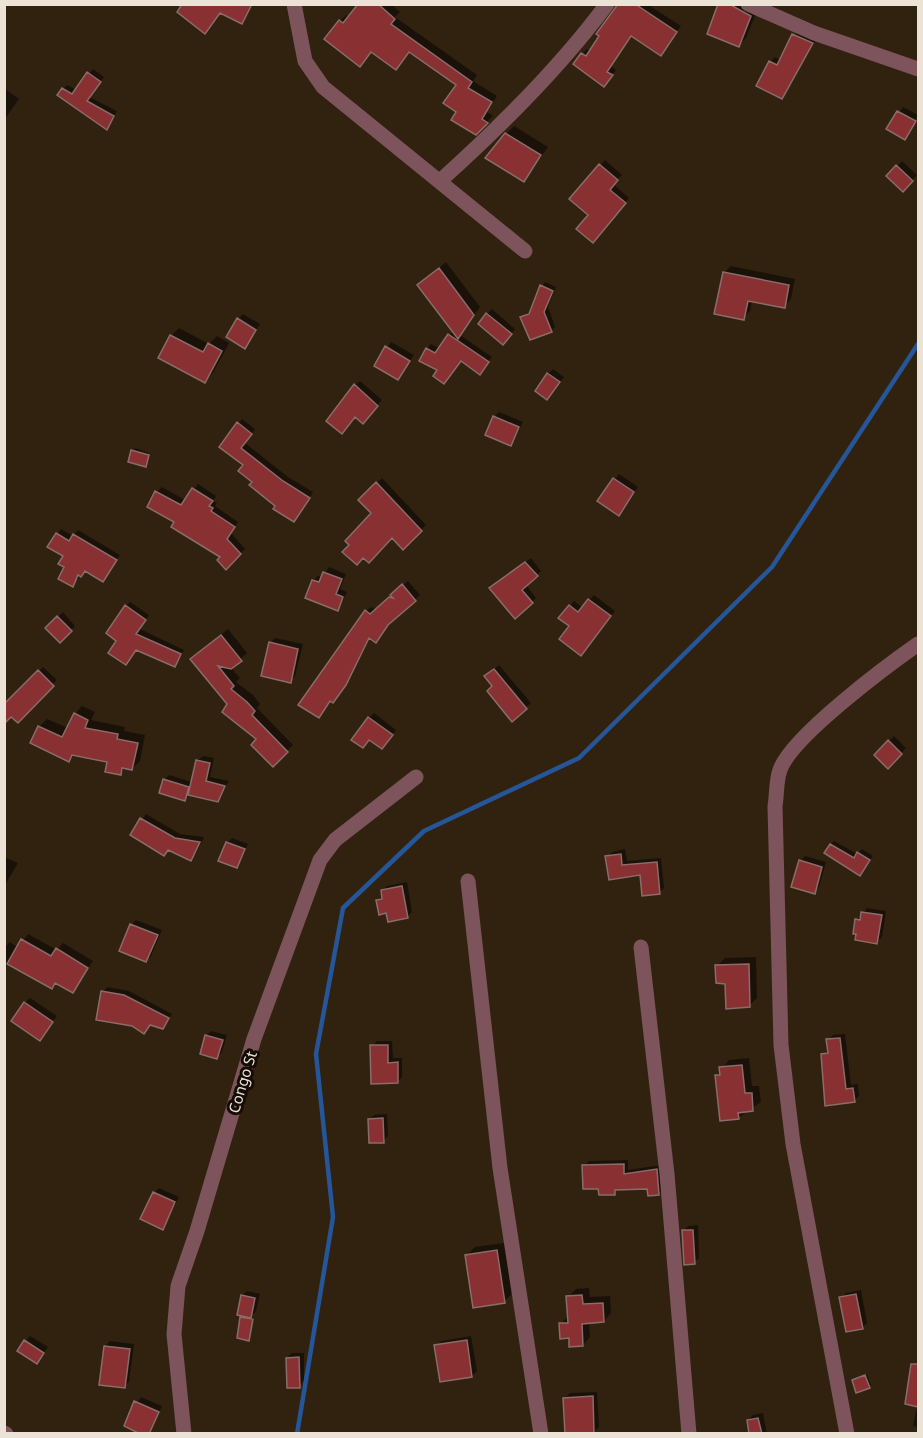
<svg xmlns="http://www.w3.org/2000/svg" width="923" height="1438" font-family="'Noto Sans',sans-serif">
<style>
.shadow{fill:#0007}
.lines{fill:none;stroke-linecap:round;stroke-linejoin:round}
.stream{stroke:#255699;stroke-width:4.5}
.building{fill:#883032;stroke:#8a6c6a;stroke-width:1.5}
.minor{stroke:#7d545b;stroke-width:15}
.labels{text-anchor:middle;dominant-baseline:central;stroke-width:6;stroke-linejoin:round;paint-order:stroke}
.street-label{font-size:15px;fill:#ece2d6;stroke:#140d06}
</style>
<rect width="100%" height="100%" fill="#31220f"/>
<path class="shadow" d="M224 4H253L242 22Z
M360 4H391L400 12 395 17 477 75 473 81 497 96 487 112 493 116 475 133 458 112V85L410 51 396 68 371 51 326 39 340 21 346 15 349 17Z
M621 4H647L681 26 665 49 632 35 611 66 616 70 609 80 582 54 587 49 591 52Z
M720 4H751L758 8 746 38 739 45Z
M798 30 817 38 781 97 770 62 775 57 781 60Z
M93 69 104 77 89 97 117 111 107 128 63 89 67 85 77 90Z
M4 88 19 99 4 120Z
M903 107 918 115 904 138 888 129Z
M514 126 548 147 524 180 506 134Z
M605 160 622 175 613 184 629 198 597 236 590 215 571 199Z
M902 161 917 175 903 190 888 176Z
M446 262 480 307 460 335 492 357 481 371 462 359 440 370 427 349 431 344 439 348 453 331 419 285Z
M731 266 795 279 791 299 784 306 752 301 750 311 743 318 724 273Z
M545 282 556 287 548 307 555 327 551 331 522 317 531 311Z
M492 309 515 329 508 338 487 314Z
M243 314 260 324 245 347 238 319Z
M179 328 209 344 217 336 229 343 213 373 205 381 160 357 172 335Z
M391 342 414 355 398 379 376 365Z
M553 369 564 377 547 398 548 374Z
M360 381 382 400 367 417 355 385Z
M499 412 523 422 511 444 494 417Z
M242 419 255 429 245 443 288 477 313 492 298 516 277 505 254 482 245 465 221 446Z
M135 448 149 453 145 465 130 461Z
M619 474 638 487 619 514 600 501Z
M382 478 426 525 403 547 392 536 363 556 373 513 360 500Z
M198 484 216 496 213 501 217 503 215 506 238 522 231 533 245 549 226 567 222 557 176 522 157 492 162 487 185 500Z
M61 529 73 536 78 530 120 555 103 581 86 570 72 585 65 556 49 547Z
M531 558 541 571 526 585 536 598 532 602 496 584Z
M329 567 346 574 340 589 347 592 338 609 313 581 318 576 322 577Z
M408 581 420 595 392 620 376 641 370 637 350 678 323 711 366 611 371 607 376 610Z
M594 595 615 611 585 649 571 626 570 606 574 601 583 608Z
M130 602 149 615 140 629 184 650 175 665 137 648 126 663 119 640 126 606Z
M63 612 75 626 60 641 47 628Z
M228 629 247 653 231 668 240 678 236 682 253 695 260 704 257 708 293 745 273 765 259 739 229 704 199 653Z
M275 638 303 644 295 676 291 681 270 643Z
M499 665 531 703 512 719 494 686 491 672Z
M43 667 57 680 18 721 4 707Z
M82 706 95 712 91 720 125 727 124 731 145 735 140 761 132 769 126 768 120 773 108 760 75 754 69 760 32 743 39 727 47 719 68 728 75 714Z
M374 713 396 730 382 747 369 718Z
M894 736 906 748 888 767 876 755Z
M203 756 214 758 210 777 229 781 217 801 190 794 185 800 164 780 169 775 192 782 198 760Z
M146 814 180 834 204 837 196 854 191 859 169 849 164 854 132 834Z
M232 838 248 844 237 866 227 843Z
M834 841 857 854 862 849 873 856 860 874 831 844Z
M625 849 627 861 661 858 664 888 659 893 641 873 610 878 607 857 612 852Z
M805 856 826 862 819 887 814 892 800 861Z
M4 857 18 863 5 885H4Z
M407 882 412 912 407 917 388 912 378 900 383 895 382 891 387 886Z
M867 908 886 911 882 937 877 942 857 920Z
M136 920 162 930 151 956 146 961 131 925Z
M28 934 57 950 63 943 93 961 72 991 57 982 52 987 9 963 4 969V948L10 942 18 948Z
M756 957 757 998 749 1006 726 983 717 966 725 958Z
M107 987 129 991 172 1014 163 1027 103 992Z
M30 998 57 1016 40 1039 25 1003Z
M211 1031 227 1035 222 1052 217 1057 206 1036Z
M845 1034 851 1085 858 1084 859 1096 854 1101 822 1055 829 1050 828 1040 833 1035Z
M377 1041H392L393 1058H402V1077L397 1082 372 1046Z
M749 1058 752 1086H759L761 1102 738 1118 716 1076 729 1060Z
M387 1114 388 1136 383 1141 369 1120 374 1115Z
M628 1160V1170L661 1165 663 1189 658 1194 648 1187 619 1188 614 1193 600 1187 584 1166 589 1161Z
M159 1188 179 1197 163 1228 154 1193Z
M698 1225 699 1258 694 1263 683 1231 688 1226Z
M504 1243 512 1294 504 1301 467 1255 475 1247Z
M589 1288 590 1297 610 1296 611 1313 604 1321 589 1322 590 1337 583 1345 570 1337 561 1324 569 1315 568 1297 576 1289Z
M861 1290 867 1323 862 1328 841 1298 846 1293Z
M247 1291 260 1294 256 1311 250 1317 254 1318 249 1339 242 1318 245 1315 242 1296Z
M30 1336 48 1347 37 1362 19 1350Z
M471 1336 477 1371 472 1376 436 1346 441 1341Z
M110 1341 134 1344 129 1382 124 1386 105 1346Z
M292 1353H304V1381L299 1386 287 1358Z
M867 1374 871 1385 869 1387 853 1380Z
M914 1380 918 1381V1427L913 1426 917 1405Z
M597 1392 599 1427 594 1432 565 1398 570 1393Z
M141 1397 162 1406 149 1434 125 1425Z
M763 1413 767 1434H751L748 1420 753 1415Z"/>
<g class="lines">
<path class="stream" d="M297 1434 333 1217 316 1054 343 908 424 831 579 758 772 567 918 344"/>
</g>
<path class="building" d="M182 4H252L242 24 220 13 205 34 177 12Z
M358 4H378L395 19 391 24 472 82 468 88 492 102 482 119 488 123 476 135 451 120 456 112 443 103 456 85 409 52 396 70 371 52 360 67 324 39 339 20 343 23Z
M618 4H635L677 32 661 56 631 36 607 72 613 75 604 87 573 64 581 53 586 56 599 36 596 34Z
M718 4H729L751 16 739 47 707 34Z
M792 34 813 43 782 99 756 86 769 61 777 65Z
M87 72 101 82 87 101 114 116 107 130 57 95 62 88 72 94Z
M897 111 916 121 905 140 886 129Z
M505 133 541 155 524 182 485 158Z
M599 164 618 180 610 190 626 203 593 243 576 229 588 215 569 199Z
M896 165 913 181 903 192 886 176Z
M439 268 474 315 458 339 417 285Z
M723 272 789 285 785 308 748 301 744 320 714 314Z
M540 285 553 291 544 312 552 332 530 340 520 317 529 314Z
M486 313 512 334 503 345 478 324Z
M237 318 256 330 245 349 226 337Z
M448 334 489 362 480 375 461 361 444 384 433 376 437 370 419 361 426 348 435 353Z
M170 335 203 352 208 343 222 351 205 383 158 358Z
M385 346 410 361 398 380 374 366Z
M547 373 560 382 547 400 535 391Z
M354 384 378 406 363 424 355 417 342 434 326 421Z
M493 416 519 427 511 446 485 435Z
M237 422 252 434 241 448 283 481 310 498 294 522 273 509 275 506 249 485 252 482 238 471 243 465 219 447Z
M131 450 149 455 146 467 128 462Z
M613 478 634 492 619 516 597 501Z
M376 482 422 531 403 550 392 538 369 563 363 558 357 565 342 552 349 545 345 541 371 513 358 500Z
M192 488 213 501 209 506 213 508 211 511 235 527 227 539 241 554 226 570 217 560 220 557 171 527 174 522 147 507 155 491 181 505Z
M56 533 69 541 73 534 117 560 103 582 85 571 81 577 78 575 73 587 58 579 64 567 58 564 63 556 47 547Z
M525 562 538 576 522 590 533 603 515 619 489 588Z
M323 572 342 579 336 594 343 597 338 611 305 598 312 580 319 582Z
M402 584 416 601 388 625 376 643 369 638 346 685 333 703 330 701 319 718 298 705 365 610 370 614 389 597 393 598 390 595Z
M588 599 611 616 581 656 559 639 569 626 558 618 569 605 578 612Z
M125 605 146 620 136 634 181 654 175 667 136 650 126 665 108 653 116 641 106 633Z
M57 616 72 631 60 643 45 628Z
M221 635 242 661 231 669 218 666 234 686 231 689 247 702 255 711 252 715 288 752 273 767 251 745 256 739 222 712 227 704 190 659Z
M269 642 298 649 291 683 261 676Z
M494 669 527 709 512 722 487 691 492 686 484 676Z
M38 670 54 686 18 723 11 717 4 724V704Z
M74 713 88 720 85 728 118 734 117 739 138 743 132 770 122 768 121 775 105 772 107 762 72 755 69 762 30 743 38 726 62 737Z
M368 717 393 735 382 749 369 740 363 748 351 740Z
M888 740 902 754 888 769 874 755Z
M196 760 210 763 206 781 225 786 218 802 188 795Z
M163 779 189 787 185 801 159 793Z
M140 818 175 838 200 842 191 861 168 850 164 856 130 835Z
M226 842 245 849 237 868 218 861Z
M830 844 854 858 857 852 870 860 860 876 824 853Z
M621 854 622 865 657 862 660 894 642 896 640 875 609 880 605 856Z
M799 860 822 867 815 894 791 887Z
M402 886 408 918 388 922 386 913 379 915 376 900 382 899 381 890Z
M861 912 882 915 877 944 855 940 856 934H853L855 919 860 920Z
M130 924 158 935 146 962 119 951Z
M21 939 51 956 56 948 88 968 73 993 55 983 52 989 7 964Z
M749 964 750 1007 726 1009 725 984 716 983 715 965Z
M101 991 124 995 169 1018 163 1029 150 1025 144 1034 132 1026 96 1020Z
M24 1002 53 1022 40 1041 11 1021Z
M205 1035 223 1040 217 1059 200 1054Z
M840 1038 846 1089 853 1088 855 1102 825 1106 821 1054 828 1053 826 1039Z
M370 1045H388V1063L398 1062V1083L371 1084Z
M742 1065 745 1093H752L753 1111 738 1113 739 1119 720 1121 715 1075H720L719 1067Z
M383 1118 384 1143H369L368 1119Z
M624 1164V1174L657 1169 659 1195 648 1196 647 1189 615 1190V1195H599L598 1189H583L582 1165Z
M153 1192 175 1202 163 1230 140 1219Z
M682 1230H693L695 1264 684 1265Z
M497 1250 505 1303 473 1308 465 1255Z
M856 1294 863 1329 846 1332 839 1297Z
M241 1295 255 1298 251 1318 237 1315Z
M582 1295 583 1304 603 1303 604 1322 582 1324 583 1346 569 1347V1338L560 1339 559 1323H568L566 1296Z
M240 1317 253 1319 249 1341 237 1338Z
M24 1340 44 1353 37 1364 17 1351Z
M467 1340 472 1377 440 1382 434 1345Z
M104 1346 130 1349 125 1388 99 1385Z
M299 1357 300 1388H287L286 1358Z
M911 1364H918V1407L905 1404Z
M865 1375 870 1388 856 1393 852 1380Z
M593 1396 594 1433 565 1434 563 1398Z
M134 1401 159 1412 149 1434H140L124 1426Z
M758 1418 762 1434H749L747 1420Z"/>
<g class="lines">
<path class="minor" d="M294 4 305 61 323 87 525 251
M748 4 814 33 918 69
M440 181C500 127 559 69 607 4
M468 881 500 1168 541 1434
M641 947 667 1174 689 1434
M4 1433 6 1434
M184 1434 174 1334 178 1286 197 1231 254 1039 320 860 335 840 416 777
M847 1434 793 1144 781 1045 775 806C777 795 776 780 780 770 791 737 888 665 918 644"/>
</g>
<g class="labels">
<g class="street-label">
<text transform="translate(242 1082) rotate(-73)">Congo St</text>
</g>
</g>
<rect width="923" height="1438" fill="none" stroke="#ece2d6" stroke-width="12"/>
</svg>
